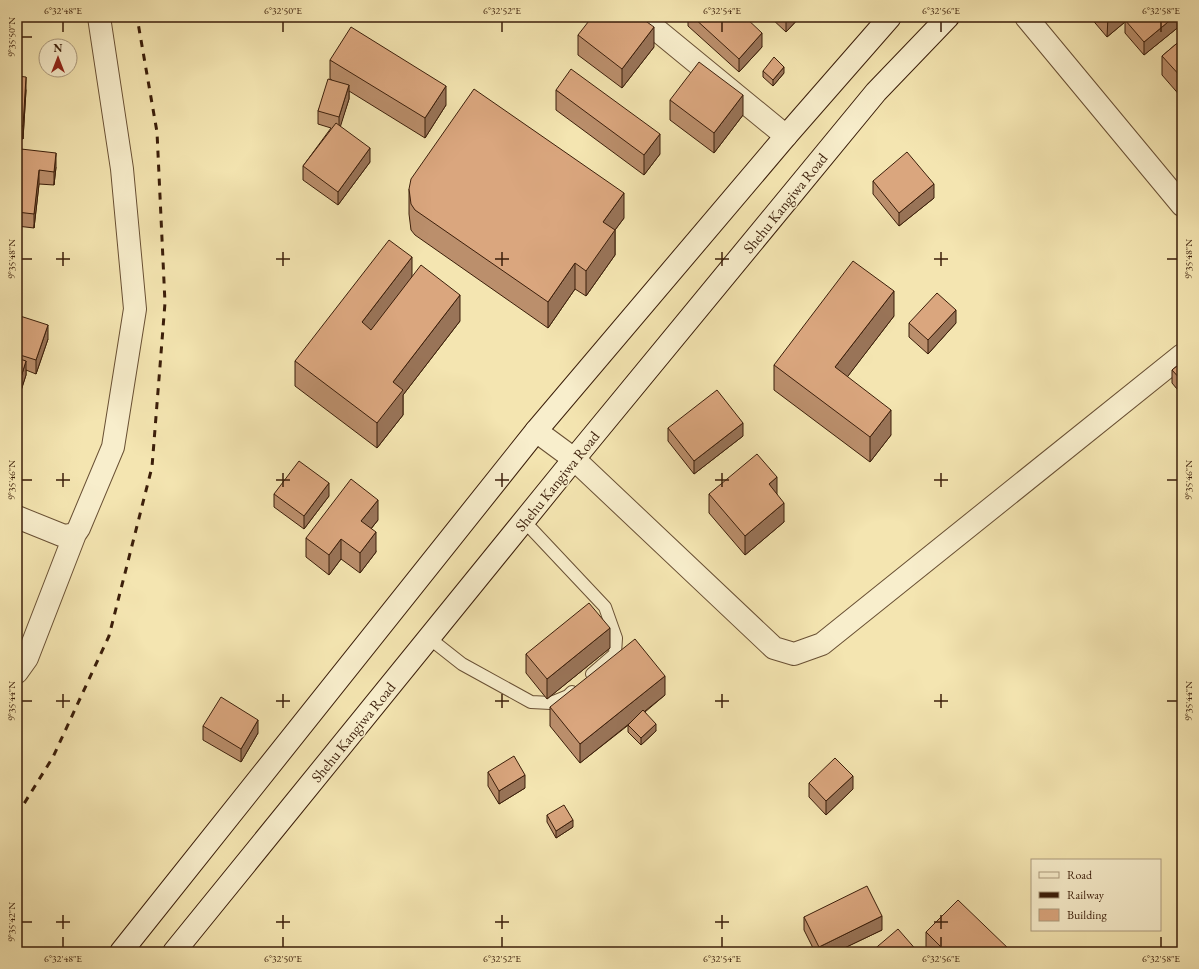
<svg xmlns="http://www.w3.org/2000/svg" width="1199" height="969" font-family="'EB Garamond',serif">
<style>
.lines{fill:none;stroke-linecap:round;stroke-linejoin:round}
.service-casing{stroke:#695034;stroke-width:14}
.minor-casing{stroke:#695034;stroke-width:24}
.secondary-casing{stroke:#3b1e0a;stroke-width:24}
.service{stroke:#f8eecc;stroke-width:12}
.minor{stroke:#f8eecc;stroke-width:22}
.secondary{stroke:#f8eecc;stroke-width:22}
.rail{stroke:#3b1e0a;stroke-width:3;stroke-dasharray:7 7;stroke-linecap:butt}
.wall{fill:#bb8f6c;stroke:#3b1e0a}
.shaded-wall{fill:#997458;stroke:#3b1e0a}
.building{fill:#daa67e;stroke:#3b1e0a}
.ticks{fill:none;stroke:#3b1e0a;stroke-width:1.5}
.labels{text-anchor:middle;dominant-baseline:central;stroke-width:3;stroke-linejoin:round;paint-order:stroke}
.street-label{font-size:15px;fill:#3b1e0a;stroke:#f8eecc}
.neatline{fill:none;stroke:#3b1e0a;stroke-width:1.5}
.ticks-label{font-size:10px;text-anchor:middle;fill:#3b1e0a}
</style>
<rect width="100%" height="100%" fill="#f4e5b1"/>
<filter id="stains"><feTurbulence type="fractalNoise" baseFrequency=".005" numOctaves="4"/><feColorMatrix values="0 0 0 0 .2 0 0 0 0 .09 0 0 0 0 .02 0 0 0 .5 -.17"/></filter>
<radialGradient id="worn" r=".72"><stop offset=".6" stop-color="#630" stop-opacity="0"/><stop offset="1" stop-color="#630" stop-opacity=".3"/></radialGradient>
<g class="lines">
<g class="service-casing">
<path id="service" d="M524 521 605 607 616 638 615 654 592 674
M429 638 462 664 531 702 551 703 568 696 572 692"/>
</g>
<g class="minor-casing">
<path id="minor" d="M641 17 786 136
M1026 17 1182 205
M536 431 574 459 774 648 794 654 822 644 1182 355
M17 517 64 536 75 534
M17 672 27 658 75 534 79 528 113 447 135 309 122 169 99 17"/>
</g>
<g class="secondary-casing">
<path id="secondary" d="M121 952 536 431 786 136 890 17
M174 952 574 459 876 92 948 17"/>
</g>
<use href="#service" class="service"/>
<use href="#minor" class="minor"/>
<use href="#secondary" class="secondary"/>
<path class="rail" d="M17 815 53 757 109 636 152 467 165 303 157 132 137 17"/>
</g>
<path class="wall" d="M688 17H745L762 47 739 72 688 26Z
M770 17H800L786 32Z
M1090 17H1182V26L1181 25 1144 55 1125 33V22L1107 37Z
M578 35 654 47 622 88 578 55Z
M1182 39V98L1162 75V56Z
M330 60 446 105 425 138 349 91V99L340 126 370 162 338 205 303 180V166L331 128 318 124V111L332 80 330 79Z
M763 71 784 73 773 86 763 77Z
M17 76 26 90 23 139H17Z
M556 90 660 154 644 175 556 110Z
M670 100 743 115 714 153 670 120Z
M21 149 56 167 54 185 39 184 34 228 17 226V184Z
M873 181 934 198 899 226 873 194Z
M409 189 624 218 615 230V255L586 296 575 289 548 328 415 235 411 230 409 214Z
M412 278 460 321 403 395V415L377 448 295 386V361Z
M17 315 48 339 36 374 26 370V375L17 403Z
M894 316 847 377 891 435 870 462 774 390V365Z
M909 323H956L928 354 909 337Z
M1182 362V395L1172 383V370Z
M668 428 743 436 694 474 668 441Z
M274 494 329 496 304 529 274 507Z
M709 494H777L784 522 745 555 709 513Z
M378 520 371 529 376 552 360 573 341 559 329 575 306 557V538Z
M610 648 547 699 526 673V654Z
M665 695 645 712 656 731 641 745 628 732V725L631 723 580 763 550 726V707Z
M203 726 258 733 241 762 203 740Z
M488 772 525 788 499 804 488 786Z
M809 783 853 789 826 815 809 797Z
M547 815 573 827 556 838 547 822Z
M804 917 882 930 836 952H815L804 930Z
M926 932 1012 952H926Z"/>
<path class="shaded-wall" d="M787 17H800L786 32V19Z
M1108 17H1130L1125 20V22L1107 37Z
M1174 17H1181V25L1144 55V42Z
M654 27V47L622 88V69Z
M762 33V47L739 72V59Z
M784 67V73L773 86V80Z
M26 77V90L23 139V126Z
M349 85V99L339 131V117Z
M446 86V105L425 138V118Z
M743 95V115L714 153V133Z
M660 134V154L644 175V155Z
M370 148V162L338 205V192Z
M56 153V167L54 185V172Z
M39 170V184L34 228V214Z
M934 184V198L899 226V213Z
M624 193V218L615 230V255L586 296V271L603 222Z
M412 257V283L362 347V322Z
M575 263V289L548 328V302Z
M894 291V316L835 393V367Z
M460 295V321L403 395V415L377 448V423L393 382Z
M956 310V323L928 354V340Z
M48 325V339L36 374V360Z
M26 361V375L17 403V390Z
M891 410V435L870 462V437Z
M743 423V436L694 474V461Z
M777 477V497L769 484Z
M329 483V496L304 529V516Z
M378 500V520L361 541V521Z
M784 503V522L745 555V536Z
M376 532V552L360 573V553Z
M341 539V559L329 575V555Z
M610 628V648L547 699V679Z
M665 676V695L580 763V744Z
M258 720V733L241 762V749Z
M656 724V731L641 745V738Z
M525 775V788L499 804V791Z
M853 776V789L826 815V801Z
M573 820V827L556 838V831Z
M882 916V930L836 952H819V947Z"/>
<path class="building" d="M592 17H640L654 27 622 69 578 35Z
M693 17H745L762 33 739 59Z
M1128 17H1174L1144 42 1125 20Z
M351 27 446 86 425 118 330 60Z
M1182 39V78L1162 56Z
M774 57 784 67 773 80 763 71Z
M699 62 743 95 714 133 670 100Z
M571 69 660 134 644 155 556 90Z
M17 76 26 77 23 126H17Z
M328 79 349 85 339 117 318 111Z
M474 89 624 193 603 222 615 230 586 271 575 263 548 302 415 210 411 204 409 189 411 179Z
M336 123 370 148 338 192 303 166Z
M21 149 56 153 54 172 39 170 34 214 17 212V184Z
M907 152 934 184 899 213 873 181Z
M389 240 412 257 362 322 371 330 421 265 460 295 393 382 403 390 377 423 295 361Z
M853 261 894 291 835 367 891 410 870 437 774 365Z
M937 293 956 310 928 340 909 323Z
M17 315 48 325 36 360 17 354Z
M17 358 26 361 17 390Z
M1182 362V381L1172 370Z
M717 390 743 423 694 461 668 428Z
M757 454 777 477 769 484 784 503 745 536 709 494Z
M299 461 329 483 304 516 274 494Z
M351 479 378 500 361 521 376 532 360 553 341 539 329 555 306 538Z
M589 603 610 628 547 679 526 654Z
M635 639 665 676 580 744 550 707Z
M221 697 258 720 241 749 203 726Z
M643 710 656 724 641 738 628 725Z
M514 756 525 775 499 791 488 772Z
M835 758 853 776 826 801 809 783Z
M564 805 573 820 556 831 547 815Z
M867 886 882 916 819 947 804 917Z
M958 900 1012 952H946L926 932Z
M898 929 918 952H871Z
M1083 948 1087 952H1078Z"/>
<path class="ticks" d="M63 22V32M283 22V32M502 22V32M722 22V32M941 22V32M1161 22V32M22 37H32M63 252V266M283 252V266M502 252V266M722 252V266M941 252V266M22 259H32M56 259H70M276 259H290M495 259H509M715 259H729M934 259H948M1167 259H1177M63 473V487M283 473V487M502 473V487M722 473V487M941 473V487M22 480H32M56 480H70M276 480H290M495 480H509M715 480H729M934 480H948M1167 480H1177M63 694V708M283 694V708M502 694V708M722 694V708M941 694V708M22 701H32M56 701H70M276 701H290M495 701H509M715 701H729M934 701H948M1167 701H1177M63 915V929M283 915V929M502 915V929M722 915V929M941 915V929M22 922H32M56 922H70M276 922H290M495 922H509M715 922H729M934 922H948M63 937V947M283 937V947M502 937V947M722 937V947M941 937V947M1161 937V947"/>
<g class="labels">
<g class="street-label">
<text transform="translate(785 203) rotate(-51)">Shehu Kangiwa Road</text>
<text transform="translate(557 481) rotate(-51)">Shehu Kangiwa Road</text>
<text transform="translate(353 732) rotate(-51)">Shehu Kangiwa Road</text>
</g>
</g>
<rect width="1199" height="969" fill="none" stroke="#f4e5b1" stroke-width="44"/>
<rect x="1031" y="859" width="130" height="72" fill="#f8eecc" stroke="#ac9b7e"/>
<rect x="1039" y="872" width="20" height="6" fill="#f8eecc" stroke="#ac9b7e"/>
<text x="1067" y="879" font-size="12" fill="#3b1e0a">Road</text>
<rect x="1039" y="892" width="20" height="6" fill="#3b1e0a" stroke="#ac9b7e"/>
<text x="1067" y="899" font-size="12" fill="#3b1e0a">Railway</text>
<rect x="1039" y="909" width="20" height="12" fill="#daa67e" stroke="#ac9b7e"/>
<text x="1067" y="919" font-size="12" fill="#3b1e0a">Building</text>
<g transform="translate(58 58)"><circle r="19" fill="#f8eecc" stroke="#ac9b7e"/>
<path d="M0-3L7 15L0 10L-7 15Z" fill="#8f2418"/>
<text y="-6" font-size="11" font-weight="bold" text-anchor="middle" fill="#3b1e0a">N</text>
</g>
<rect x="22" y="22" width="1155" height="925" class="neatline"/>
<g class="ticks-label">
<text x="63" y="14">6°32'48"E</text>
<text x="283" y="14">6°32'50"E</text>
<text x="502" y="14">6°32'52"E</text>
<text x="722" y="14">6°32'54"E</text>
<text x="941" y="14">6°32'56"E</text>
<text x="1161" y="14">6°32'58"E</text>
<text transform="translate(11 37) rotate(-90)" y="4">9°35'50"N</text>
<text transform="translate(11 259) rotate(-90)" y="4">9°35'48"N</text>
<text transform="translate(1188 259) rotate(-90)" y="4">9°35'48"N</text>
<text transform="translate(11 480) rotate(-90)" y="4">9°35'46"N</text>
<text transform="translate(1188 480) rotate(-90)" y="4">9°35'46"N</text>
<text transform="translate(11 701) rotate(-90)" y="4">9°35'44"N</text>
<text transform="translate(1188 701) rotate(-90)" y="4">9°35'44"N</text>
<text transform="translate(11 922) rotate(-90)" y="4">9°35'42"N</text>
<text x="63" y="962">6°32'48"E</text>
<text x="283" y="962">6°32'50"E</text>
<text x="502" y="962">6°32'52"E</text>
<text x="722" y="962">6°32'54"E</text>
<text x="941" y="962">6°32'56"E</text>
<text x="1161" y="962">6°32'58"E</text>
</g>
<rect width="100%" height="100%" filter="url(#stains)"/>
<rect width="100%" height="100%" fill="url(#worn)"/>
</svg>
